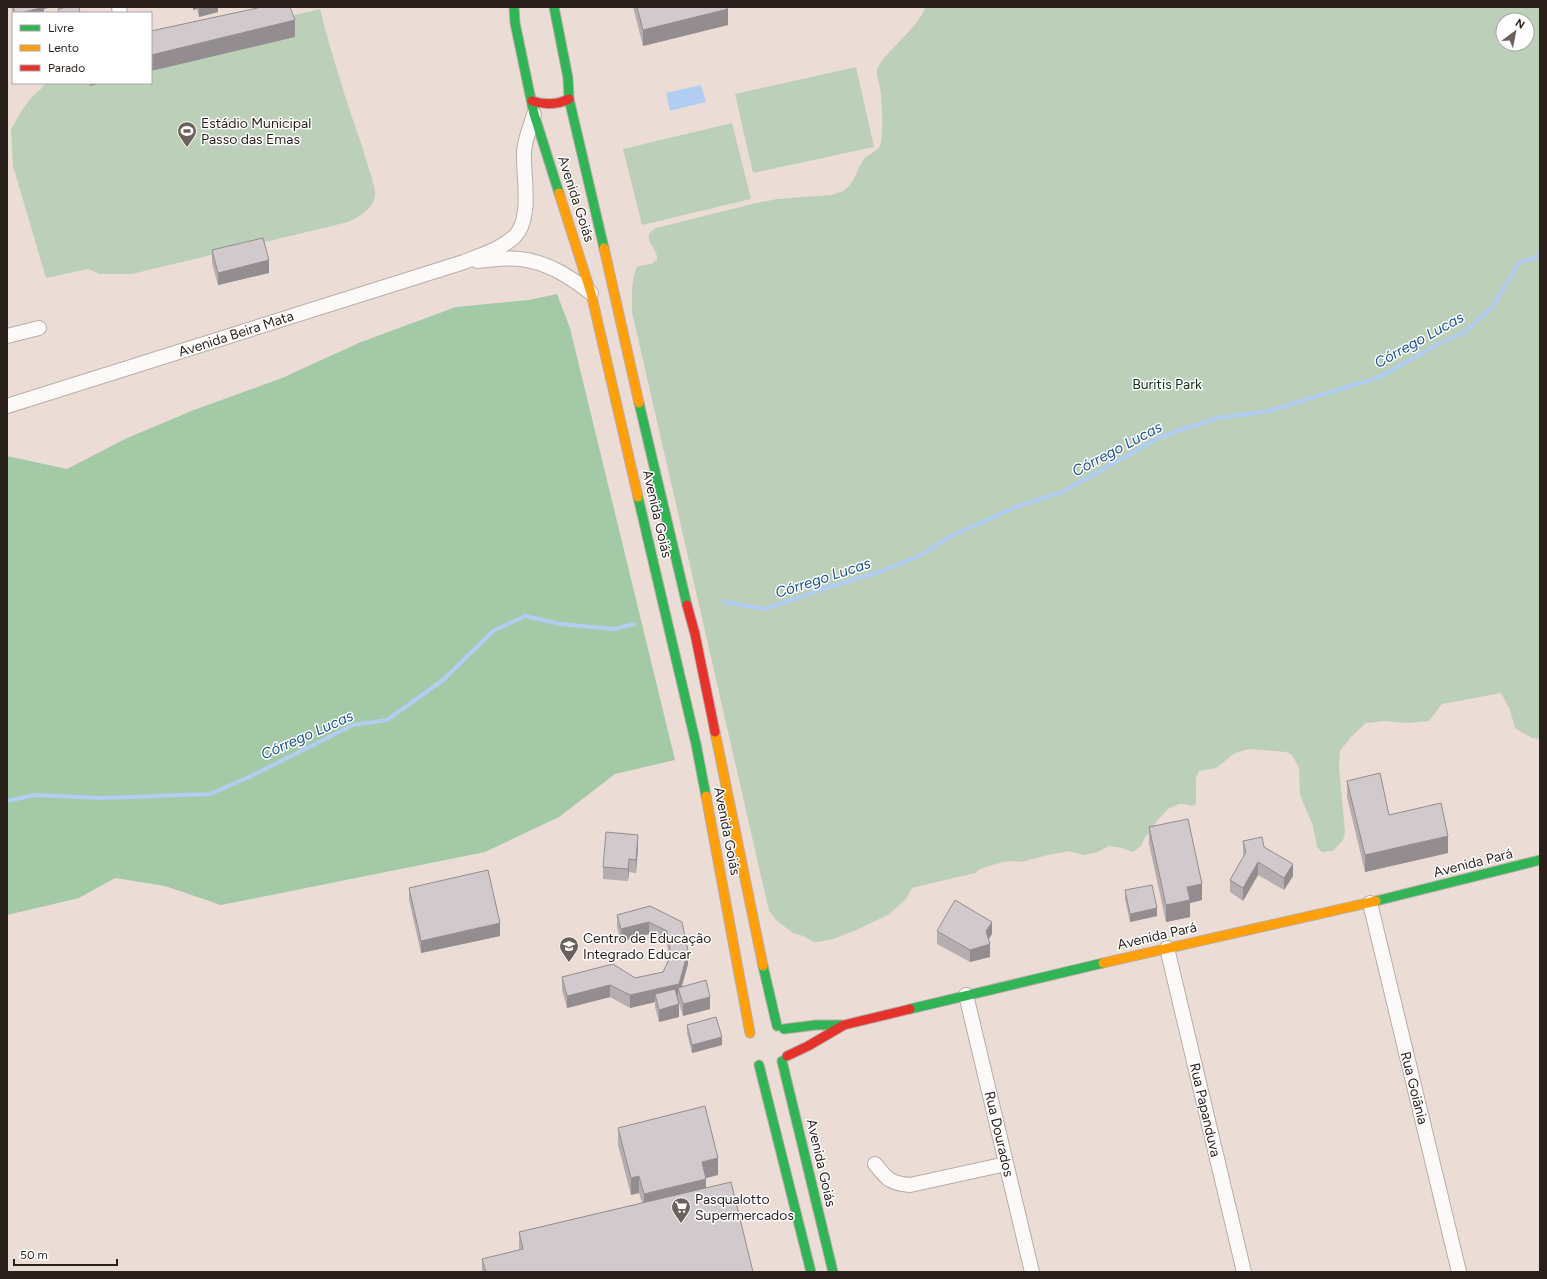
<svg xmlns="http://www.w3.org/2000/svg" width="1547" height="1279" font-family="Figtree,sans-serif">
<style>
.green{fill:#bcd0b9;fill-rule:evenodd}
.forest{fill:#a4c9a7}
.water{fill:#b1cdf2}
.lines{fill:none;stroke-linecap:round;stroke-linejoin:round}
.stream{stroke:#b1cdf2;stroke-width:4}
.street-casing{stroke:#b8aca7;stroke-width:16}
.fast-casing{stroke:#b8aca7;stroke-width:11}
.slow-casing{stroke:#b8aca7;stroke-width:11}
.jam-casing{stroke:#b8aca7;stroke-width:11}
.street{stroke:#fcfaf9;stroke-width:14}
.fast{stroke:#30b455;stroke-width:9}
.slow{stroke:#ff9f0a;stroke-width:9}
.jam{stroke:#e5322d;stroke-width:9}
.wall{fill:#b5adaf}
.shaded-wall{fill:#938d8f}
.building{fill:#d2c9cc;stroke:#938d8f}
.labels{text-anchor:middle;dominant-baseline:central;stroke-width:3;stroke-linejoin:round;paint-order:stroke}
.poi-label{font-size:14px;fill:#291f1b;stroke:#fff;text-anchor:start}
.street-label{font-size:14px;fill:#291f1b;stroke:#fff}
.park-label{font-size:14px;fill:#0e311a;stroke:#fff}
.water-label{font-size:15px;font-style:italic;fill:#1a5392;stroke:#fff}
</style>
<rect width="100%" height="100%" fill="#ebdcd6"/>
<path class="green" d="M925 7H1540V739L1532 738 1515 728 1510 710 1501 693 1442 704 1429 721 1406 723 1385 721 1366 723 1351 737 1340 751 1339 767 1345 832 1343 840 1333 851 1322 852 1317 847 1313 826 1300 795 1299 768 1292 755 1286 752 1249 749 1235 753 1216 768 1199 771 1196 778V804L1192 806 1185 804H1179L1168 809 1156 822 1152 831 1145 837 1141 846 1133 852 1122 848 1109 846 1098 852 1084 855 1069 851 1048 855 1022 862 1015 861 1002 862 980 869 975 873 912 888 906 899 888 915 856 930 833 939 818 942H814L803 936 793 933 777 921 769 911 632 312C632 301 631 274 638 266L651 264 657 260C659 248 638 238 656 228L752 204 777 199 831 195C854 190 852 179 862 162 866 154 876 153 880 146 884 135 882 100 880 88 879 82 875 73 878 67 889 48 920 26 925 7ZM1503 20H1527V44H1503Z
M320 9C332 57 347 103 363 149 365 159 377 188 375 196 373 209 359 217 348 222L132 274H100L88 269 46 278 13 166 11 130 22 110 31 98 47 83H151V49Z
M856 67 874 147 753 173 735 94Z
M732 123 751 199 642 225 623 149Z"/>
<path class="forest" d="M557 294 570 328 675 760 615 774 559 817 485 852 221 905 165 886 115 878 79 898 7 915V456L67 469 127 438 194 410 282 378 361 342 456 307 529 300Z"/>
<path class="water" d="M701 85 706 102 670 111 666 93Z"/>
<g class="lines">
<path class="stream" d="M724 602 765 609 823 589 882 571 921 555 953 535 1016 507 1062 492 1162 436 1218 418 1268 411 1380 377 1438 344 1465 332 1492 307 1519 263 1540 255
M7 801 34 795 103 798 210 794 249 777 353 725 387 720 443 680 493 631 525 616 560 624 614 629 634 624"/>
<g class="street-casing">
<path id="street" d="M119 7 120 13
M477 261C491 260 506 257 520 259 548 262 570 277 591 293
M7 336 39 328
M7 406 464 262C481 255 501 249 514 237 533 219 523 177 524 153 524 141 531 126 534 114
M1370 903 1459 1272
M1167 948 1244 1272
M966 995 1032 1272
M875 1164C887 1179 889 1183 910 1185L1006 1164"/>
</g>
<g class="fast-casing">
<path id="fast" d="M514 7 515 23 534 114 559 193
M554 7 568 78 569 99 604 248
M639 403 687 605
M638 497 696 744 706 796
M1376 901 1540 860
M763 966 777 1026
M910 1009 1103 963
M784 1029 816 1025H842
M782 1061 833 1272
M759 1065 811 1272"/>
</g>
<g class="slow-casing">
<path id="slow" d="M559 193 591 293 638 497
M604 248 639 403
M715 732 763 966
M706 796 750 1033
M1103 963 1376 901"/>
</g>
<g class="jam-casing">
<path id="jam" d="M532 101C545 105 557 105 569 99
M687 605 695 634 715 732
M787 1056 808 1046 844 1025 910 1009"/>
</g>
<use href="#street" class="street"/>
<use href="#fast" class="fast"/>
<use href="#slow" class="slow"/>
<use href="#jam" class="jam"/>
</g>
<path class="wall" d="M11 7H51L44 9V13H13V14Z
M193 7H218V12L199 17 197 9 193 10Z
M633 7H727L728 25 643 46Z
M212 250 269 273 218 285 212 263Z
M1347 781 1389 815 1448 853 1365 872 1347 797Z
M1149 827 1202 900 1190 903V917L1166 922 1149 844Z
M1243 841 1264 847 1293 876 1284 890 1258 875 1243 901 1230 892V880L1244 856 1243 854Z
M638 848 636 873 629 872 628 881 603 879V867Z
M409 888 500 936 421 953 409 900Z
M1125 890 1157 916 1130 922 1125 899Z
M650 906 688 964 681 987 710 1009 683 1016 678 1000V996L677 997 679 1017 659 1022 655 1007V1002L630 1008 610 997 567 1008 562 990V977L635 978 663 972 670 958 667 944 649 934 621 942 617 927V915Z
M937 931 992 934 989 939 990 957 970 962 937 944Z
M687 1025 722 1045 692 1053 687 1033Z
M618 1128 718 1175 706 1178V1188L753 1272H482V1259L519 1250V1232L642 1203 639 1193 631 1195 618 1145Z"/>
<path class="shaded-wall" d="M43 7H51L44 9V13H21Z
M193 7H197V9L193 10Z
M205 7H218V12L199 17V8Z
M728 9V25L643 46V30Z
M295 20V37L151 71V55Z
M90 83H103L90 86Z
M269 260V273L218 285V273Z
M638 835V848L636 873V860Z
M1448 836V853L1365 872V855Z
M629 859V872L628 881V869Z
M1258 862V875L1243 901V888Z
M1293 864V876L1284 890V878Z
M1202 884V900L1190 903V917L1166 922V905L1187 887Z
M1157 908V916L1130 922V914Z
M649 922V934L621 942V929Z
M992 922V934L986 943V931Z
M500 923V936L421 953V941Z
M990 944V957L970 962V950Z
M688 951V964L680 993 678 988V996L657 1001 655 994V1002L630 1008V995L679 984Z
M610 985V997L567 1008V996Z
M710 997V1009L683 1016V1004Z
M679 1004V1017L659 1022V1010Z
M722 1037V1045L692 1053V1045Z
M718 1158V1175L702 1179V1162Z
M639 1176V1193L631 1195V1178Z
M706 1179V1195L644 1211V1194Z"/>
<path class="building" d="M13 7H44L21 13H15Z
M67 7H79L80 13H59L58 9Z
M262 7H290L295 20 151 55V31Z
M637 7H727L728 9 643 30Z
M263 238 269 260 218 273 212 250Z
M1380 773 1389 815 1441 803 1448 836 1365 855 1347 781Z
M1188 819 1202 884 1187 887 1190 900 1166 905 1149 827Z
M606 832 638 835 636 860 629 859 628 869 603 867Z
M1262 837 1264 847 1293 864 1284 878 1258 862 1243 888 1230 880 1246 852 1243 841Z
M488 870 500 923 421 941 409 888Z
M1152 885 1157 908 1130 914 1125 890Z
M955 900 992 922 986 931 990 944 970 950 937 931Z
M650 906 682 922 688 951 679 984 630 995 610 985 567 996 562 977 613 964 635 978 663 972 671 955 667 931 649 922 621 929 617 915Z
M706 980 710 997 683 1004 678 988Z
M675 989 679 1004 659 1010 655 994Z
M716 1017 722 1037 692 1045 687 1025Z
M705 1106 718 1158 702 1162 706 1179 644 1194 639 1176 631 1178 618 1128Z
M731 1182 753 1272H486L482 1259 523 1249 519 1232Z"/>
<defs>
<g id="stadium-pin" transform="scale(1)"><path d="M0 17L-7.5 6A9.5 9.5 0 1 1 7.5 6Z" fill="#6d615c" stroke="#fff"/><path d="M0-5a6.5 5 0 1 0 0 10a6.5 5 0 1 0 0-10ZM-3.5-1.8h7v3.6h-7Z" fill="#fff"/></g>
<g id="school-pin" transform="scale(1)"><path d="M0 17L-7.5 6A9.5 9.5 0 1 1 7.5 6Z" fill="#6d615c" stroke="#fff"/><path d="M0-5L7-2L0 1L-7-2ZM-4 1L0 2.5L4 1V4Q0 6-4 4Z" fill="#fff"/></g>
<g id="supermarket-pin" transform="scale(1)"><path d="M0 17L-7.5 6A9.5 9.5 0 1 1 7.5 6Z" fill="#6d615c" stroke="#fff"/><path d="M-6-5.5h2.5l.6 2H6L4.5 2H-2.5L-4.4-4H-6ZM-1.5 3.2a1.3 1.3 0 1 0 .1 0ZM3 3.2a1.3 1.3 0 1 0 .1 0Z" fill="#fff"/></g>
</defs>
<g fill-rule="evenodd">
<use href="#stadium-pin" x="187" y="131"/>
<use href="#school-pin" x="569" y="946"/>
<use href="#supermarket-pin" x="681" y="1207"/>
</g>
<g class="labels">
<g class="poi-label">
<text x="201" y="123">Estádio Municipal<tspan x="201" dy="16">Passo das Emas</tspan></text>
<text x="583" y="938">Centro de Educação<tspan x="583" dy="16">Integrado Educar</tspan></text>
<text x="695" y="1199">Pasqualotto<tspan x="695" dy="16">Supermercados</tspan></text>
</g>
<g class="street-label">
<text transform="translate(576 199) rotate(72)">Avenida Goiás</text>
<text transform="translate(236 334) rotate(-18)">Avenida Beira Mata</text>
<text transform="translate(657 514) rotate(77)">Avenida Goiás</text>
<text transform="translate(727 831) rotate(79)">Avenida Goiás</text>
<text transform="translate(1473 863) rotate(-14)">Avenida Pará</text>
<text transform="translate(1157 936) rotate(-13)">Avenida Pará</text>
<text transform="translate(1414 1088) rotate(76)">Rua Goiânia</text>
<text transform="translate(1205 1110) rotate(77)">Rua Papanduva</text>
<text transform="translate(999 1134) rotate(77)">Rua Dourados</text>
<text transform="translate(821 1163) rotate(77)">Avenida Goiás</text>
</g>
<g class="park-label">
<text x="1167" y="384">Buritis Park</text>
</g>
<g class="water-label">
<text transform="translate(1419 340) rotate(-29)">Córrego Lucas</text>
<text transform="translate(1117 449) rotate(-28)">Córrego Lucas</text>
<text transform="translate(823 578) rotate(-18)">Córrego Lucas</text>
<text transform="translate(307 735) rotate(-24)">Córrego Lucas</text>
</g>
</g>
<rect width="1547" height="1279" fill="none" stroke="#291f1b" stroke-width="16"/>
<rect x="12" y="12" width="140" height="72" fill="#ffffff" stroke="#a9a5a4"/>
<rect x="20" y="25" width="20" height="6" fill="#30b455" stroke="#a9a5a4"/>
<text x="48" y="32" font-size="12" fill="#291f1b">Livre</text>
<rect x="20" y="45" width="20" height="6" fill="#ff9f0a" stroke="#a9a5a4"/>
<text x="48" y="52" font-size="12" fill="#291f1b">Lento</text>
<rect x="20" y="65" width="20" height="6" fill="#e5322d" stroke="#a9a5a4"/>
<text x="48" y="72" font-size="12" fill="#291f1b">Parado</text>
<g transform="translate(1515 32) rotate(32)"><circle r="19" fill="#ffffff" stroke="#a9a5a4"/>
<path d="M0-3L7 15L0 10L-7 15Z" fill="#6d615c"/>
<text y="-6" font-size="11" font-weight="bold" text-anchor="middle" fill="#291f1b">N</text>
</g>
<path d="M14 1259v6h103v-6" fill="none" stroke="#291f1b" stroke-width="2"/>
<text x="20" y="1259" font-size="12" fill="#291f1b" stroke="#ffffff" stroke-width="3" paint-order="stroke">50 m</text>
</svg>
